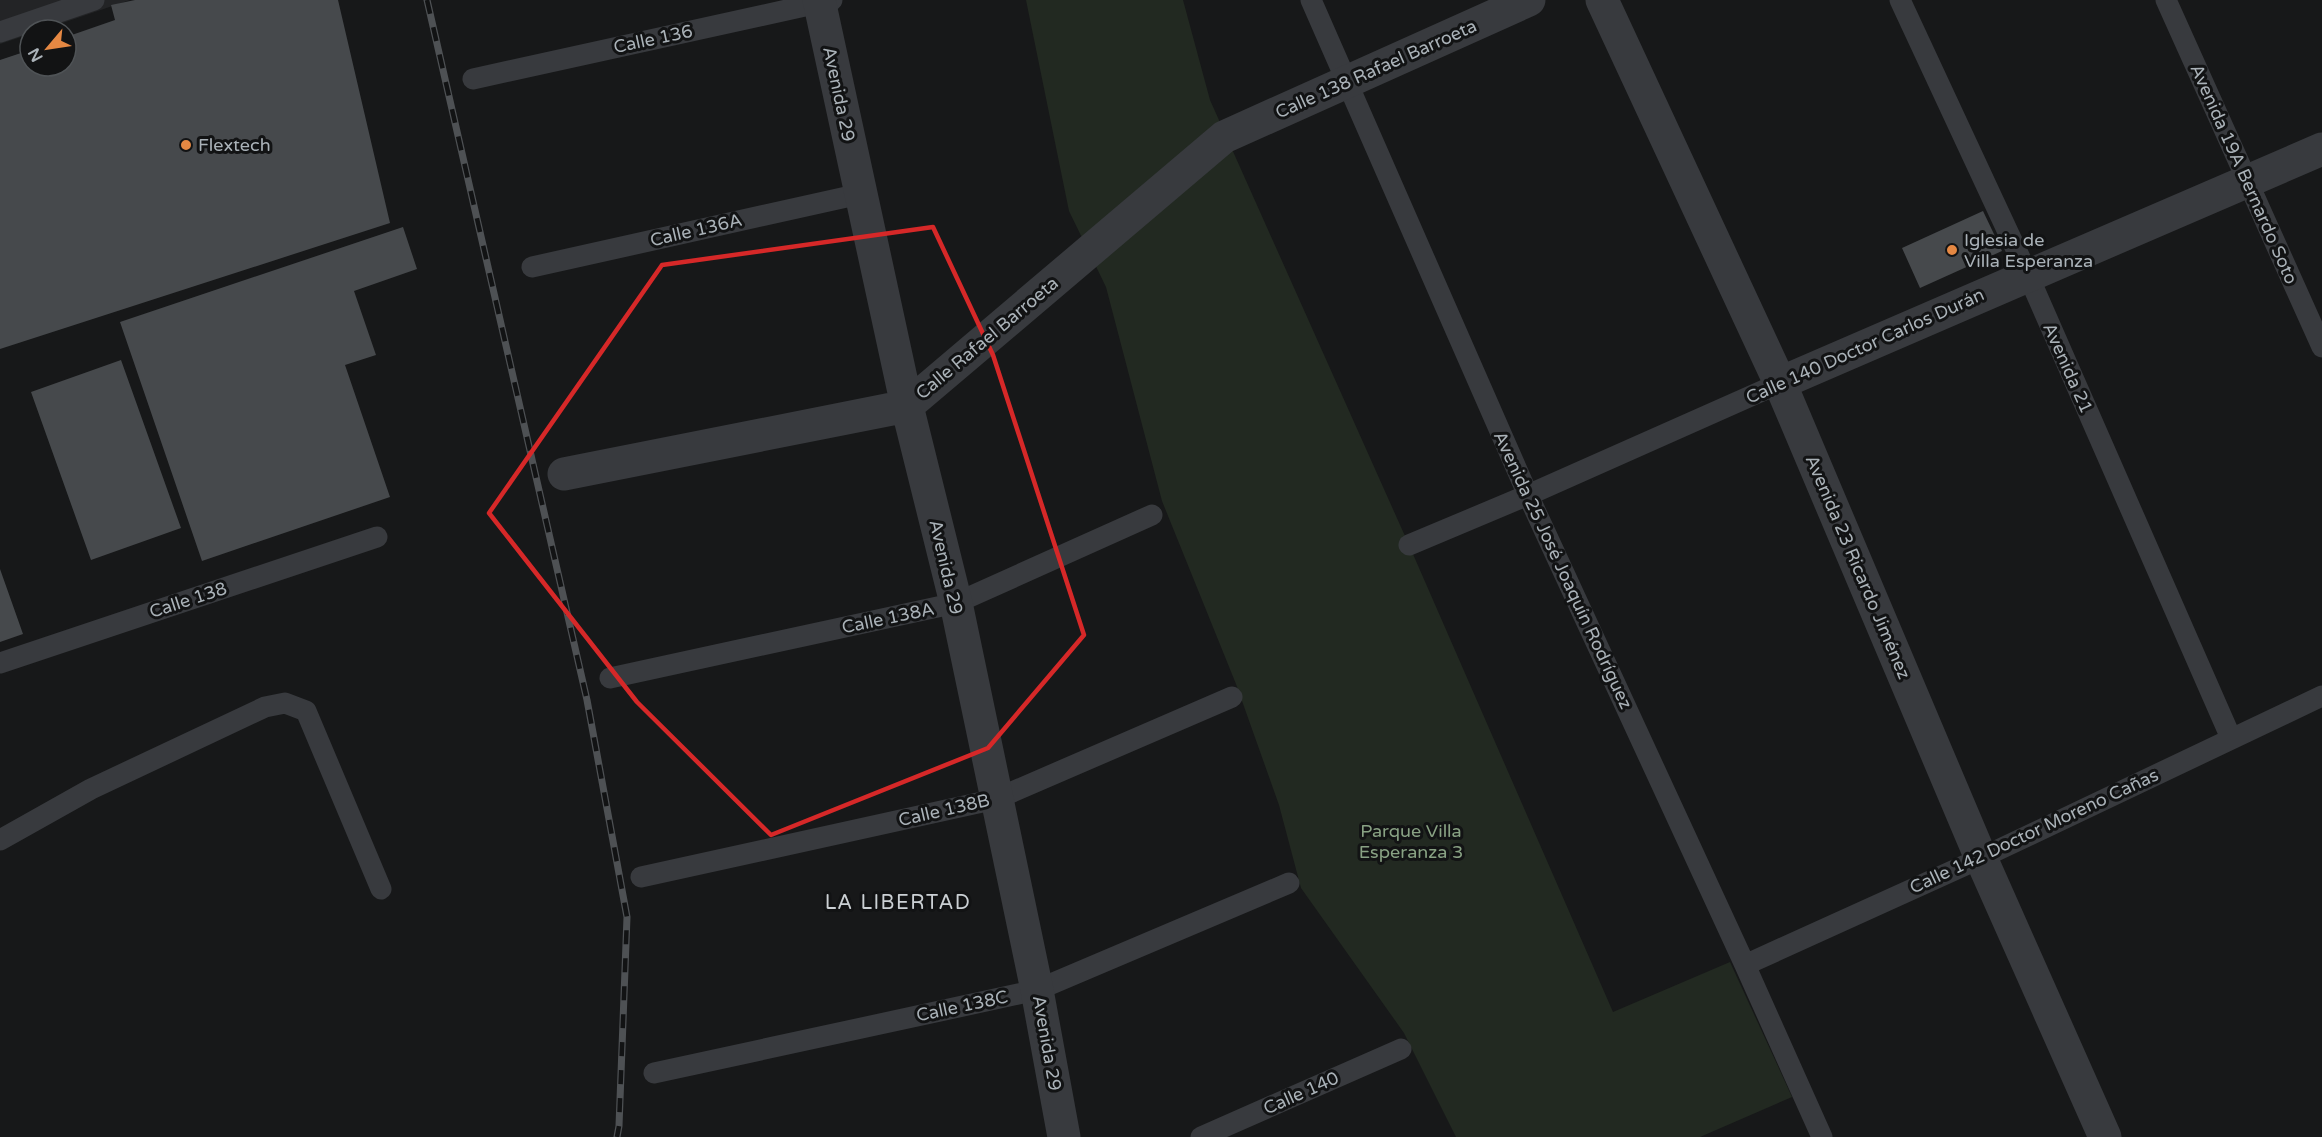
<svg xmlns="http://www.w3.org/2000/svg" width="2322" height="1137" font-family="'Varela Round',sans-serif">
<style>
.built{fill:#232426}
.green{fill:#222921}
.building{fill:#46494c}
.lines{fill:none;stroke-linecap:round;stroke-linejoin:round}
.service{stroke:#383a3e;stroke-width:21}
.minor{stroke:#383a3e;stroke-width:33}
.rail-casing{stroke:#4e5154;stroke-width:7}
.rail{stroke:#121314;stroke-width:4.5;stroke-dasharray:14;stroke-linecap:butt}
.marked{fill:none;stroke:#d62828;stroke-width:4.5;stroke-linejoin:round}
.poi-dot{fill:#e58843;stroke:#121314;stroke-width:2}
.labels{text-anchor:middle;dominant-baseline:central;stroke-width:6;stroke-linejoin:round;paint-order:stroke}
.street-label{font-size:18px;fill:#aab2b8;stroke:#121314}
.poi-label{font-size:18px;fill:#aab2b8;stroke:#121314;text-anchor:start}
.park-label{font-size:18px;fill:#88a183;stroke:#121314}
.neighbourhood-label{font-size:20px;letter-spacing:1.5px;fill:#cbd0d4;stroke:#121314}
</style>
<rect width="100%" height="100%" fill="#171819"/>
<path class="built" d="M0 0H130L42 30H30V34L0 44Z"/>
<path class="green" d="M1026 0H1183L1210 100 1409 545 1613 1012 1730 962 1792 1097 1700 1137H1456L1404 1033 1301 888 1279 805 1236 684 1162 501 1106 287 1069 211Z"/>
<path class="building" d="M135 0H338L390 223 0 349V60L30 50V66H66V37L115 20 111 5Z
M1983 211 2002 251 1920 288 1902 248Z
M403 227 417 269 354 291 376 355 345 365 390 497 202 561 120 322Z
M121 360 181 528 91 560 31 392Z
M0 569 23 634 0 642Z"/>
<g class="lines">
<path class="service" d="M1311 0 1528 495 1745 965 1822 1137
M1900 0 2028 275 2231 738
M2166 0 2322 347
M0 32 94 0
M473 79 832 0
M532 267 860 194
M1409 545 1528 495 1780 383
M0 663 377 537
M610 678 956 603 1152 515
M0 840 91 789 265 707 285 703 306 711 381 889
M641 877 996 799 1232 697
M1745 965 1981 858 2322 696
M654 1073 1037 990 1289 883
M1201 1137 1401 1049"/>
<path class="minor" d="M819 0 907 406 956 603 1037 990 1064 1137
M1602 0 1780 383 1981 858 2105 1137
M1780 383 2322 149
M564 474 907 406 1224 137 1529 0"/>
<g class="rail-casing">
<path id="rail" d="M427 0 587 700 627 917 619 1126 617 1137"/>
</g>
<use href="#rail" class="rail"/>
</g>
<path class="marked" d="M933 227 993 355 1084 635 988 748 771 835 637 702 489 513 662 265Z"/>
<g class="poi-dot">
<circle cx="186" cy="145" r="6"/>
<circle cx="1952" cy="250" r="6"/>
</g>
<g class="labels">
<g class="street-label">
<text transform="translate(653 39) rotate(-12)">Calle 136</text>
<text transform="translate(1376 69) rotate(-24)">Calle 138 Rafael Barroeta</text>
<text transform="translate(839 94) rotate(78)">Avenida 29</text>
<text transform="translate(2244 174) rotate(66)">Avenida 19A Bernardo Soto</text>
<text transform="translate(696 230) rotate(-13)">Calle 136A</text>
<text transform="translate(987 338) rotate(-40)">Calle Rafael Barroeta</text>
<text transform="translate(1865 346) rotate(-24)">Calle 140 Doctor Carlos Durán</text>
<text transform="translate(2068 368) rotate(66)">Avenida 21</text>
<text transform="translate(946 567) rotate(77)">Avenida 29</text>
<text transform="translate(1858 567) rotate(67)">Avenida 23 Ricardo Jiménez</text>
<text transform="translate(1563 570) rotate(65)">Avenida 25 José Joaquín Rodríguez</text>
<text transform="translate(188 600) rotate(-18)">Calle 138</text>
<text transform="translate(888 618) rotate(-12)">Calle 138A</text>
<text transform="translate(944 810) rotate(-13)">Calle 138B</text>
<text transform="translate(2034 831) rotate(-25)">Calle 142 Doctor Moreno Cañas</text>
<text transform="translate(962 1006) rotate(-12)">Calle 138C</text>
<text transform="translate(1047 1043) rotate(80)">Avenida 29</text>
<text transform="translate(1301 1093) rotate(-24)">Calle 140</text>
</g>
<g class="poi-label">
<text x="198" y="145">Flextech</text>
<text x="1964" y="240">Iglesia de<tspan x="1964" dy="21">Villa Esperanza</tspan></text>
</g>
<g class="park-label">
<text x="1411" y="831">Parque Villa<tspan x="1411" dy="21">Esperanza 3</tspan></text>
</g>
<g class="neighbourhood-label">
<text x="898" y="903">LA LIBERTAD</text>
</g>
</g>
<g transform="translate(48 48) rotate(241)"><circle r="28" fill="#121314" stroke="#4f5356" stroke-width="1.5"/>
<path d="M0-4.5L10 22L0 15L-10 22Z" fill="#e58843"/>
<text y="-9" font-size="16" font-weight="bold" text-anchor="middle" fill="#aab2b8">N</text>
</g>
</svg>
